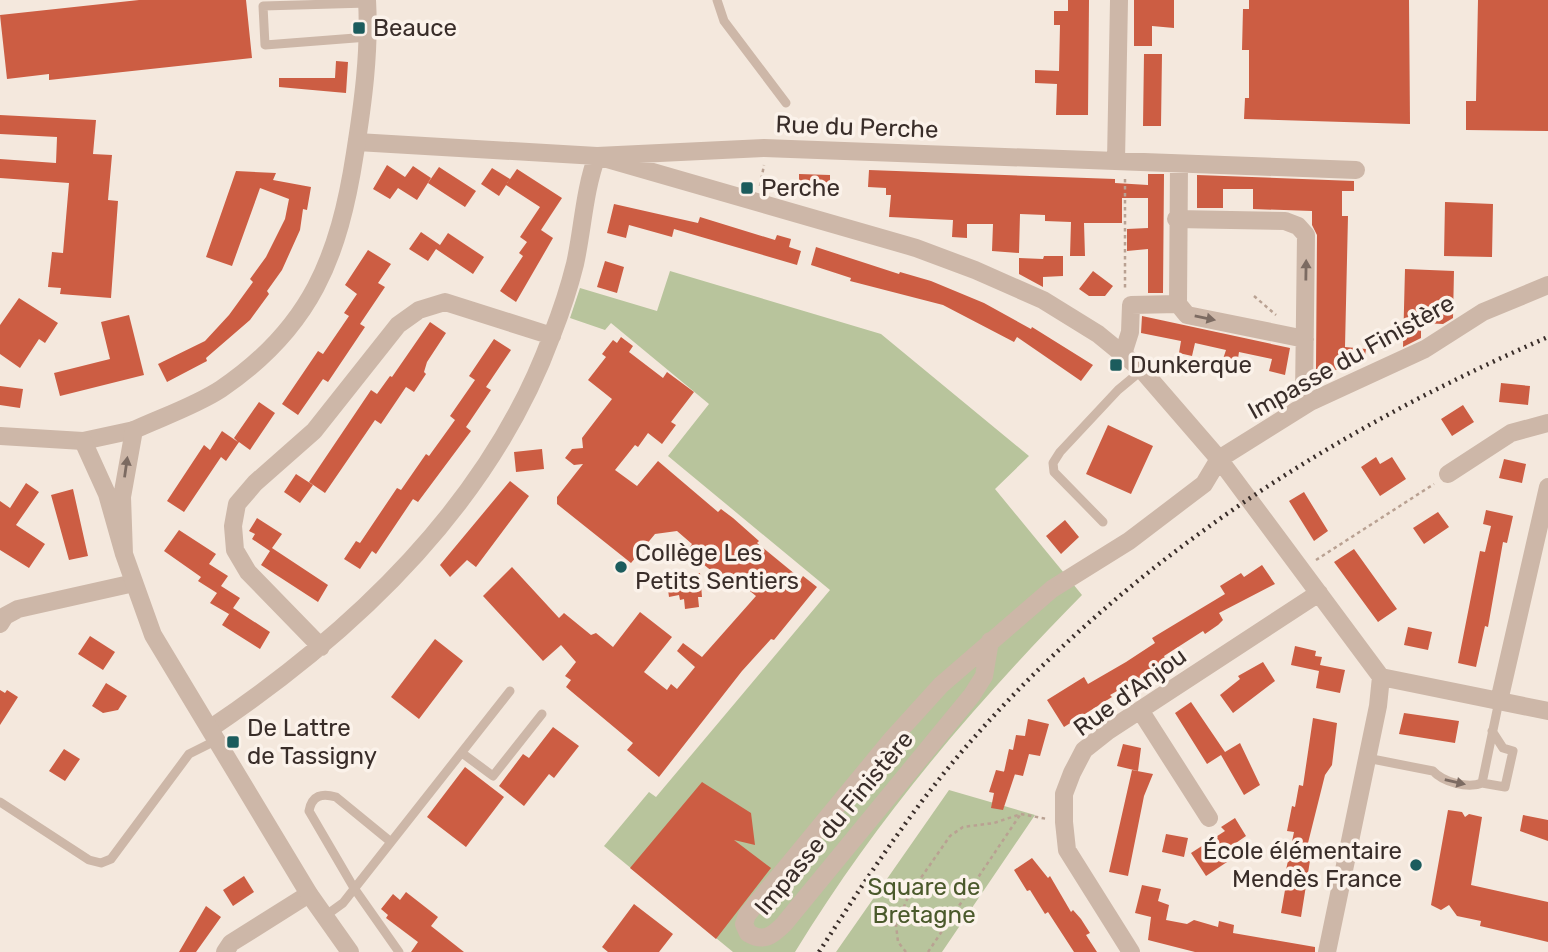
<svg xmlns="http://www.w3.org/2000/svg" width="1548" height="952" font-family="Rubik,sans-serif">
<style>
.green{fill:#b8c49c}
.building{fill:#cc5d43}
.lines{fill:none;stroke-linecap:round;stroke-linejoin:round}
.path{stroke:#b9a192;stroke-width:2.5;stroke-dasharray:3.5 3.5;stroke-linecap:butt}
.service{stroke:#cdb7a8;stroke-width:9}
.minor{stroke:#cdb7a8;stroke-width:18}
.tertiary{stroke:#cdb7a8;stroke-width:18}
.rail{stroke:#392d29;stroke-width:4.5;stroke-dasharray:2 5;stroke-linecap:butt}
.oneway{fill:#7c6b62}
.poi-dot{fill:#1c5c5d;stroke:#fbf2ea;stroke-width:2.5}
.labels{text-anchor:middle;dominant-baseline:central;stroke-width:7;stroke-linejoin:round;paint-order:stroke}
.poi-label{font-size:24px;fill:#392d29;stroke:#fbf2ea;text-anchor:start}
.street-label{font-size:24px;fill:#392d29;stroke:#fbf2ea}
.park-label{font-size:24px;fill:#4a592b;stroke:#fbf2ea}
</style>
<rect width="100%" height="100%" fill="#f4e8dd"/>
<path class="green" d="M670 271 881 334 1029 456 995 489 1082 595C972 707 877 818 795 952H733L604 846 649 792 656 797 830 590 668 456 709 404 611 323 605 330 570 318 580 288 657 311Z
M949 790 1035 815 942 952H836Z"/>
<path class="building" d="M139 0H246L252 58 49 80V74L7 79 0 15Z
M1068 0H1089L1088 115H1056L1057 84 1035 83V70L1059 71 1060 25H1054V11H1068Z
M1134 0H1174V28L1152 26V46H1134Z
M1249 0H1409L1410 124 1244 119 1245 98H1249V50H1242L1243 9H1249Z
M1478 0H1548V131L1466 130V101H1476Z
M1144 54H1162L1161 126H1143Z
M336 61 348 62 346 93 279 87V78H335Z
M0 115 96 120 93 154 112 155 108 200 118 201 111 298 60 294 61 288 48 287 52 252 63 253 69 183 0 178V159L56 163 57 137 0 134Z
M387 165 405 177 413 166 431 178 417 200 398 188 390 199 373 189Z
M439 167 476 191 465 207 428 183Z
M492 168 510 179 499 196 481 184Z
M517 169 562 198 541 230 553 238 516 302 500 291 523 256 519 253 527 242 520 237 540 207 506 185Z
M869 170 1115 179V183L1148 185V174H1164L1163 293H1148V249L1127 251V229L1148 228V198H1122V223H1084L1085 256H1070L1071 222 1045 221V215L1020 214 1019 253 992 251 993 224H967V238L952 237 953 220 889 217 891 195H886V188L868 187Z
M236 171 276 173 273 180 311 187 307 210 303 209 300 230 282 270 267 291 269 294 250 320 206 358 207 361 167 382 158 364 205 341 229 315 253 282 250 279 266 257 285 219 289 199 260 188 232 266 206 257Z
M799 174 830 175V192H799Z
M1197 175 1354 181V191H1342V216H1348L1345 347 1366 349 1364 362 1344 360V370L1316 369 1317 235 1312 225V211L1253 209V189H1223V208H1197Z
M1445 202 1493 204 1492 257 1444 256Z
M614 204 698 223 700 217 775 240 777 235 791 239 789 247 801 251 797 265 674 229 672 237 629 225 626 238 607 233Z
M421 232 440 245 448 233 484 257 473 274 436 249 428 261 409 249Z
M816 247 899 274 900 272 931 281 984 303 1031 329 1032 327 1093 365 1081 381 1017 337 1014 342 943 305 850 281 851 278 811 265Z
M368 250 391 264 378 283 385 287 360 324 365 327 328 382 323 379 298 415 282 404 318 351 323 354 349 316 344 313 357 294 345 285Z
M1044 256H1063V276L1043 277V287L1019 274V258L1043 259Z
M605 261 624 267 617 293 597 287Z
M1405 269 1454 271 1453 318 1443 324 1421 323V338L1403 347Z
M1093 271 1113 286 1105 296H1089L1079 289Z
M19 298 58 323 45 343 39 339 20 368 0 354V325Z
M129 315 144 375 60 396 54 373 110 359 101 322Z
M1142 316 1290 348 1285 375 1269 371 1272 359 1239 352 1237 365 1222 362 1226 350 1195 343 1192 356 1179 353 1181 341 1141 333Z
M430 322 446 333 427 362 424 372 426 374 414 392 406 387 381 424 375 420 325 493 309 482 371 390 377 394 390 376 392 377Z
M621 337 633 346 629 352 663 378 667 372 694 392 671 422 676 425 662 444 648 433 638 447 635 445 615 470 637 486 658 461 718 512 721 509 733 518 759 541 757 543 801 579 803 576 817 587 774 640 771 639 742 671 659 777 627 750 633 743 566 687 571 680 565 676 576 662 561 645 543 661 483 596 512 567 559 618 564 613 591 635 596 633 613 647 640 612 672 637 644 672 667 690 671 684 677 689 695 667 677 651 683 643 702 657 756 596 729 574 724 581 687 551 692 544 677 531 655 534 631 563 557 504V497L583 464 574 465 565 458 572 449 583 448 582 438 612 399 588 380 606 357 602 354 613 340 617 343Z
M494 339 511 350 486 387 491 390 466 427 471 431 418 502 413 499 376 554 372 551 360 569 344 559 356 541 360 543 397 488 401 490 426 454 429 456 455 420 450 416 475 380 469 376Z
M1501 383 1530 386 1528 405 1499 402Z
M0 386 23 389 20 408 0 405Z
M259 402 275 413 250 450 239 442 226 461 221 457 184 512 167 501 204 445 210 450 222 431 238 442 234 438Z
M1463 405 1474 422 1452 436 1441 419Z
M1108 425 1153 446 1131 494 1086 474Z
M542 449 544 469 516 472 514 452Z
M1376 457 1380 464 1392 457 1406 479 1380 496 1361 467Z
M1504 459 1526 464 1522 483 1499 478Z
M296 474 313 485 300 503 284 492Z
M510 481 529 496 476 567 467 560 450 577 440 565Z
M26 483 39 492 16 525 45 544 29 568 0 550V501L10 508Z
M73 489 88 556 69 560 51 495Z
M1304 492 1328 531 1314 541 1289 501Z
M1486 510 1513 516 1507 543 1503 542 1488 627 1485 626 1476 667 1458 663 1480 551 1485 552 1491 526 1483 524Z
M1438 512 1449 527 1424 544 1413 528Z
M257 518 282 534 272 548 328 585 318 602 261 565 270 551 252 539 255 534 249 531Z
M1065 520 1079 537 1061 554 1046 536Z
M179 530 216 554 209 564 228 576 221 586 240 598 229 614 210 603 217 593 198 581 201 577 164 551Z
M1354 549 1397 609 1378 622 1334 562Z
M1262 565 1275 584 1219 613 1223 620 1218 625 1205 634 1203 631 1164 656 1166 660 1161 666 1110 695 1112 697 1064 727 1047 700 1084 677 1088 684 1126 662 1155 643 1152 638 1225 594 1220 586 1241 573 1244 577Z
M700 573 702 597H698L699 607 685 609 684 599 680 600 679 595 669 597 667 582 677 580 676 576Z
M233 608 270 632 260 649 222 625Z
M1408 627 1432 632 1428 650 1404 645Z
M90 636 115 652 103 670 78 654Z
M435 639 463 661 419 719 391 697Z
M1295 646 1316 651 1315 656 1322 657 1320 665 1345 670 1340 693 1316 688 1319 671 1291 665Z
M1263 662 1275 681 1233 713 1220 695 1240 679 1238 676Z
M106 683 127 696 118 710 103 713 92 706Z
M0 690 5 693 7 690 18 697 0 725Z
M1191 702 1225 752 1240 743 1260 785 1244 795 1221 755 1207 764 1175 713Z
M1404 713 1459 721 1455 743 1399 734Z
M1313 718 1337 723 1332 765 1325 775 1307 847 1312 848 1301 917 1281 913 1285 890 1282 889 1294 832 1287 831 1292 806 1295 807 1299 785 1303 786Z
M1028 719 1049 724 1040 756 1029 754 1023 776 1004 772 1009 749 1013 750 1016 735 1025 736Z
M553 727 579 746 554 778 549 774 524 806 499 786 523 754 529 758Z
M1123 744 1141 748 1138 771 1117 766Z
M64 749 80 759 65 781 49 771Z
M465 767 504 797 466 847 427 817Z
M996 770 1015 774 1003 810 991 808 994 793 989 792Z
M1132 770 1153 774 1144 796 1128 876 1109 872Z
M702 782 751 813 755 845 734 840 771 868 716 939 630 868Z
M1448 810 1462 812 1465 817 1469 814 1482 817 1471 885 1548 902V942L1480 926 1481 921 1457 916 1449 905 1441 910 1431 905Z
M1523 815 1548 820V841L1520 831Z
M1235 818 1246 836 1233 845 1235 849 1230 852 1233 858 1206 876 1191 853 1225 831 1221 827Z
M1166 834 1188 838 1184 857 1162 852Z
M1032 858 1048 878 1050 876 1071 912 1073 910 1081 919 1090 933 1086 935 1097 952H1074L1048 912 1045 914 1030 890 1027 891 1014 870Z
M244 876 254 892 233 906 223 890Z
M1142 885 1161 889 1158 901 1169 905 1166 920 1187 924 1194 920 1218 927 1219 921 1234 925 1233 933 1315 947V952H1195L1148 940 1151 917 1135 913Z
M406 892 438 917 431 926 464 952H411L418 942 386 918 388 915 381 909 393 894 400 900Z
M634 904 673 934 659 952H608L602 947Z
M206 906 221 917 196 952H179Z"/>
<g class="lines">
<path class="path" d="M1125 179V291
M760 186 764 165
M1254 296 1276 315
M1316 560 1434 484
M906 952 898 942 896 925 909 895 950 836 963 827 994 823 1021 814 1047 819
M928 952 1020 815"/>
<path class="service" d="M717 0 724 21 786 103
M368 3 263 6 265 45 368 37
M1103 522 1054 472 1053 463 1060 452 1118 390 1142 370
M462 753 493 776 542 714
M1367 758 1433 771C1443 782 1468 789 1482 783L1499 701
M1482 783 1505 787 1513 751 1503 748 1492 731
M0 802 89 860 101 863 111 859 189 754 217 740
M391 842 336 797C322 793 312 795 309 811L354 888 399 952
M325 916 343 903 510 691"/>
<path class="minor" d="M357 142 597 156 764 148 1356 170
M597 156 916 248 975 270 1043 300 1098 334 1142 370 1219 459 1381 677 1378 706 1327 952
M1116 161 1119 0
M1179 164 1178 304 1187 315 1305 339
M1176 219 1285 221 1298 226 1306 235 1304 395 1310 402
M1123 354 1130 332 1131 305 1178 304
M0 436 83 441 134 430
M1448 474 1511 433 1548 423
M0 624 5 616 18 609 134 583
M990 641 984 676 972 695 784 924C773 935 764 943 748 933L744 924 747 915 892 739 941 685 1052 589 1129 541 1204 484 1219 459 1310 402 1425 349 1483 312 1548 285
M321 647 248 572 235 550 233 526 237 504 255 483 314 431 398 325 419 310 445 302 552 336
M1381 677 1548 711
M1499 701 1548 487
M1140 710 1209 818
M211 728C355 631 491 502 552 335 561 312 569 288 575 264 583 228 584 191 597 156
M225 952 231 943 309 894
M1131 952 1067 850 1064 822V794L1072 773 1084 750 1108 731 1319 593"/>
<path class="tertiary" d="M83 441 107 494 124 554 153 635 309 894 350 952
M124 554 122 497 134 430C162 417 195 406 221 389 311 328 339 257 355 153 363 103 370 51 367 0"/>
<path class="rail" d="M819 952C866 879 913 807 971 741 1129 561 1329 432 1548 337"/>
</g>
<defs><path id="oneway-solid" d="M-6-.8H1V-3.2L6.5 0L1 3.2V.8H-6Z" transform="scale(1.75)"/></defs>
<g class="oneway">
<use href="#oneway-solid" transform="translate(1306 270) rotate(-89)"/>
<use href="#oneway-solid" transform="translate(1205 318) rotate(11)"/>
<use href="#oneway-solid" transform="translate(126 467) rotate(-82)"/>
<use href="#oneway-solid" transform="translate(1455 782) rotate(13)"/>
</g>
<g class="poi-dot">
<rect x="352" y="21" width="14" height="14" rx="3.5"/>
<rect x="740" y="181" width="14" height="14" rx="3.5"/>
<rect x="1109" y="358" width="14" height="14" rx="3.5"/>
<circle cx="621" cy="567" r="7"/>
<rect x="226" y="735" width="14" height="14" rx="3.5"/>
<circle cx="1416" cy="865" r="7"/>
</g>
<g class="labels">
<g class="poi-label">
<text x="373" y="28">Beauce</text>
<text x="761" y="188">Perche</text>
<text x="1130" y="365">Dunkerque</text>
<text x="635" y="553">Collège Les<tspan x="635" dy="28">Petits Sentiers</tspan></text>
<text x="247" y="728">De Lattre<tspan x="247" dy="28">de Tassigny</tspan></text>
<text x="1402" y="851" text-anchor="end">École élémentaire<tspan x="1402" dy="28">Mendès France</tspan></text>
</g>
<g class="street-label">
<text transform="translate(857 127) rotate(2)">Rue du Perche</text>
<text transform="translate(1351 357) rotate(-29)">Impasse du Finistère</text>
<text transform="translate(1130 692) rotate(-36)">Rue d'Anjou</text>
<text transform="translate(834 823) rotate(-50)">Impasse du Finistère</text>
</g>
<g class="park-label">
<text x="924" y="887">Square de<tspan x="924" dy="28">Bretagne</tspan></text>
</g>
</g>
</svg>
